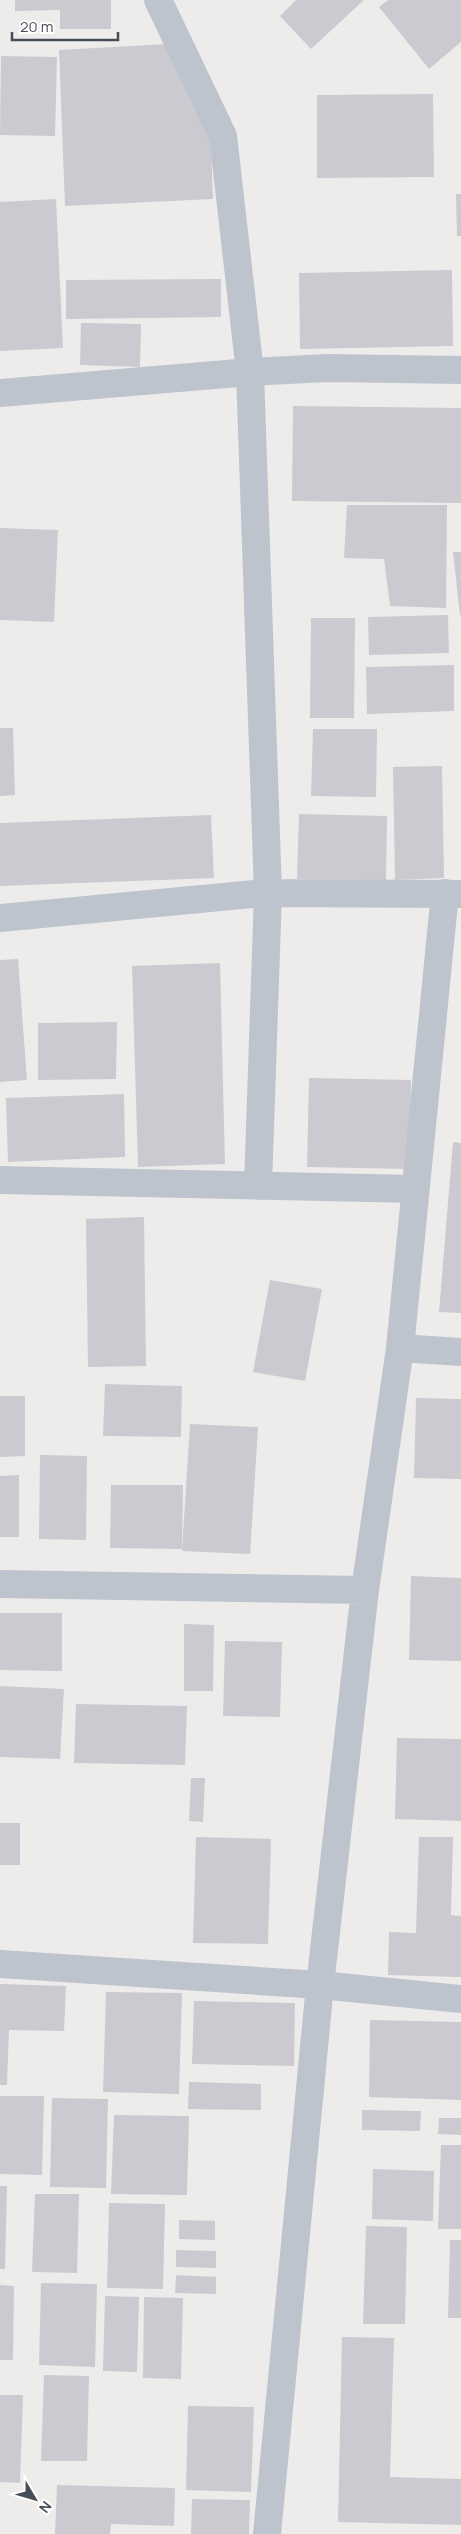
<svg xmlns="http://www.w3.org/2000/svg" width="461" height="2534" font-family="Manrope,sans-serif">
<style>
.building{fill:#cacad0}
.lines{fill:none;stroke-linecap:round;stroke-linejoin:round}
.minor{stroke:#bec4cd;stroke-width:28}
</style>
<rect width="100%" height="100%" fill="#eeeceb"/>
<path class="building" d="M15 0H111V29H60V10L15 11Z
M296 0H364L311 49 280 16Z
M388 0H461V42L429 69 379 7Z
M167 44 210 113 213 199 65 206 59 50Z
M1 56 57 57 55 136 0 135Z
M433 94 434 177 317 178V95Z
M456 194H461V236H457Z
M56 199 63 348 0 351V202Z
M452 270 453 346 300 349 299 273Z
M221 279V317L66 319V280Z
M81 323 141 324 140 367 80 365Z
M293 406 461 408V503L292 501Z
M347 505H447L446 608 390 606 384 559 344 558Z
M0 528 58 530 54 622 0 620Z
M453 552H461V615H460Z
M448 615 449 653 369 655 368 617Z
M311 618H355L354 718H310Z
M454 665V711L367 714 366 667Z
M0 728H13L15 795 0 796Z
M313 729H377L376 797 311 796Z
M442 766 444 878 395 880 393 767Z
M299 814 387 816 386 880 297 879Z
M211 815 214 878 0 886V823Z
M18 959 27 1080 0 1082V960Z
M220 963 225 1164 138 1167 132 966Z
M117 1022 116 1079 38 1080V1023Z
M309 1078 411 1080 409 1169 307 1167Z
M124 1094 125 1157 8 1162 6 1098Z
M453 1142 461 1143V1313L439 1312Z
M144 1217 146 1366 88 1367 86 1219Z
M270 1280 322 1289 305 1381 253 1372Z
M105 1384 182 1386 181 1437 103 1436Z
M0 1396H25V1456L0 1457Z
M416 1398 461 1399V1479L414 1478Z
M190 1424 258 1427 250 1554 182 1551Z
M40 1455 87 1456 86 1540 39 1539Z
M19 1475V1537H0V1476Z
M111 1485H183L182 1549 110 1548Z
M411 1576 461 1578V1661L409 1660Z
M0 1613H62V1671L0 1670Z
M184 1624 214 1625 213 1691H184Z
M225 1641 282 1642 280 1717 223 1716Z
M0 1686 64 1689 60 1759 0 1757Z
M76 1704 187 1706 185 1765 74 1763Z
M397 1738 461 1739V1821L395 1819Z
M191 1778H205L203 1822 189 1821Z
M0 1823H20V1865H0Z
M196 1837 271 1839 268 1944 193 1943Z
M419 1837H453L451 1915 461 1916V1977L388 1975 389 1932 416 1933Z
M0 1984 66 1986 64 2031 9 2030 7 2085H0Z
M106 1992 182 1993 179 2094 103 2092Z
M194 2001 295 2003 294 2066 192 2064Z
M370 2020 461 2022V2100L369 2097Z
M189 2082 261 2084V2110L188 2109Z
M0 2096H44L42 2175 0 2174Z
M52 2098 108 2099 106 2188 50 2187Z
M362 2110 421 2111 420 2131 362 2130Z
M114 2115 189 2116 187 2195 111 2194Z
M439 2118H461V2135L438 2134Z
M441 2145H461V2229H438Z
M373 2169 434 2171 433 2221 372 2219Z
M0 2186H7L5 2269H0Z
M35 2194H79L77 2273 32 2272Z
M109 2203 165 2204 163 2289 107 2288Z
M179 2220 215 2221V2240L179 2239Z
M366 2226 407 2227 405 2324H363Z
M450 2240H461V2318H448Z
M176 2250 216 2251V2268L176 2267Z
M176 2275 216 2277V2294L175 2293Z
M41 2283 97 2284 95 2367 39 2365Z
M0 2285 14 2286 13 2360H0Z
M105 2296 139 2297 137 2372 103 2371Z
M144 2297 183 2298 181 2379 143 2378Z
M342 2337 394 2338 390 2477 461 2479V2525L338 2522Z
M44 2375 89 2376 87 2461H41Z
M0 2395H23L20 2483 0 2482Z
M188 2406 254 2407 251 2492 186 2490Z
M57 2485 175 2488 174 2526 111 2524 110 2534H55Z
M192 2499 250 2500 249 2534H191Z"/>
<g class="lines">
<path class="minor" d="M158 0 223 136 250 372 268 893 258 1186
M0 393 250 372 328 368 461 370
M0 918 264 893 461 894
M0 1180 415 1189
M400 1348 461 1352
M0 1584 365 1590
M0 1964 320 1985 461 1999
M267 2534 320 1985 365 1590 400 1348 445 893"/>
</g>
<g transform="translate(35 2499) rotate(128)" stroke="#ffffff" stroke-width="4" paint-order="stroke">
<path d="M0-4L9 19L0 12L-9 19Z" fill="#464d57"/>
<text y="-8" font-size="14" font-weight="bold" text-anchor="middle" fill="#464d57">N</text>
</g>
<path d="M12 32v8h106v-8" fill="none" stroke="#464d57" stroke-width="2.5"/>
<text x="20" y="32" font-size="15" fill="#464d57" stroke="#ffffff" stroke-width="4" paint-order="stroke">20 m</text>
</svg>
